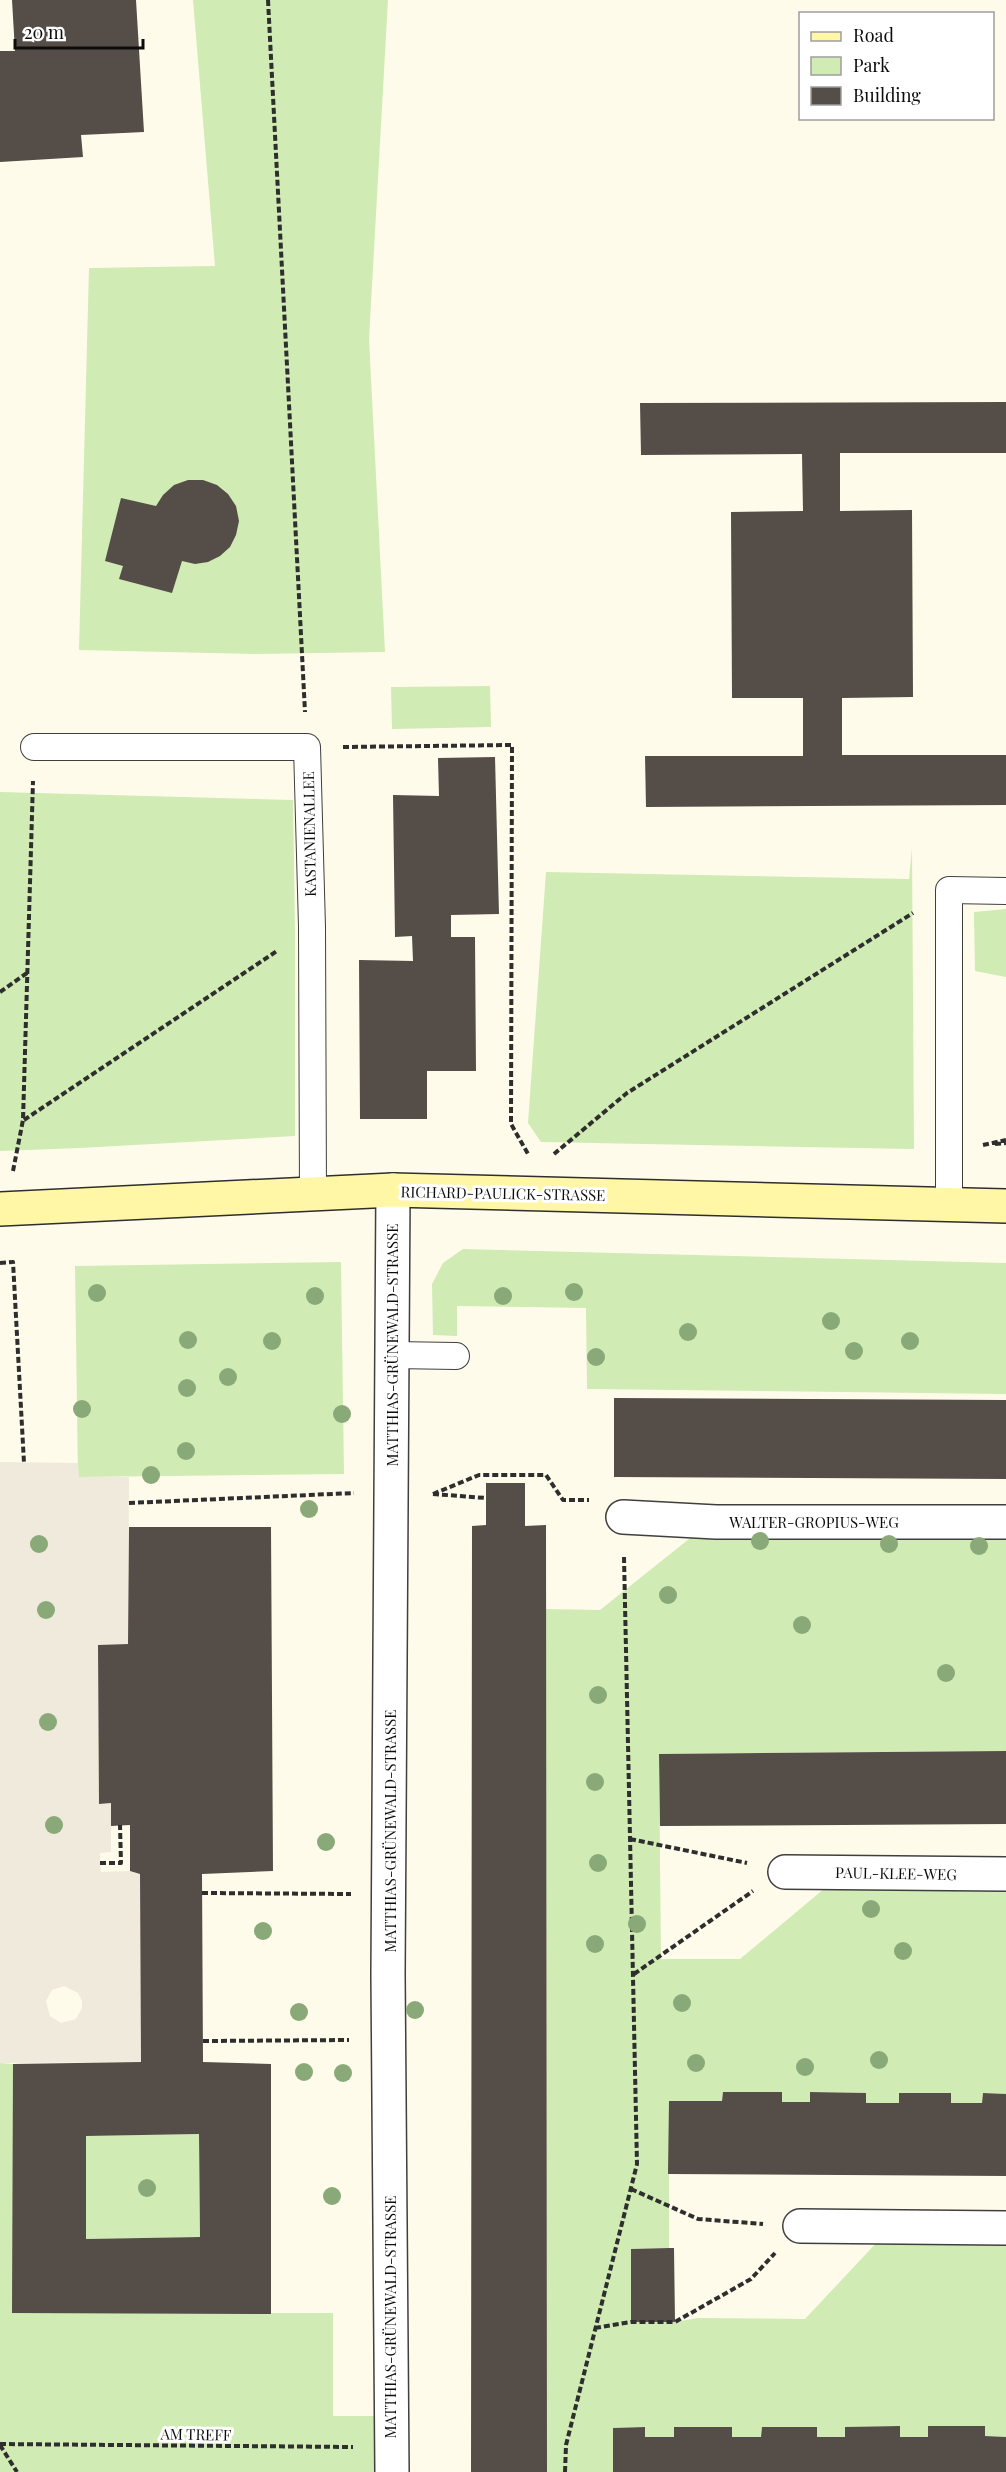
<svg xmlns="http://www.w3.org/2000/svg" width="1006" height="2472" font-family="'Playfair Display',serif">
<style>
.green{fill:#d0ebb3}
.plaza{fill:#efeadb;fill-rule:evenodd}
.building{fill:#554d48;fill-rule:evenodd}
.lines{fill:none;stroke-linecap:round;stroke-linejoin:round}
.lane-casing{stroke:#3f3f3f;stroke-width:28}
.street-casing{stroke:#3f3f3f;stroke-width:36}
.secondary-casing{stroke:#2e2e2e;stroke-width:36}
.path{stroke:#2e2e2e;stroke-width:4;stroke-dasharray:6 3;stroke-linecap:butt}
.lane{stroke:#fff;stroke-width:26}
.street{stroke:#fff;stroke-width:33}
.secondary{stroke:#fff6a6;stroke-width:33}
.tree{fill:#89aa78}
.labels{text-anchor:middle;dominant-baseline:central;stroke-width:6;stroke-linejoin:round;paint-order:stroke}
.street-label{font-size:15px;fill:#0c0c0c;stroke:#fff}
</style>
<rect width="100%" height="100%" fill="#fffbeb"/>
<path class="green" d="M193 0H388L369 339 385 652 254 654 79 650 89 268 215 266Z
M490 686 491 727 392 729 391 687Z
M0 792 293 800 295 930V1136L80 1148 0 1151Z
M912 848 914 1149 541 1142 528 1123 546 872 909 879Z
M1006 909V977L975 971 974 912Z
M463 1249 1006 1263V1394L587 1389 586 1308 457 1306V1336L433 1335 432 1284 443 1263Z
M341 1262 344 1474 78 1477 75 1266Z
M699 1531 1006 1535V1751L659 1754 661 1959H740L831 1883 1006 1885V2094L983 2093 982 2103H951L899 2093V2103H866L865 2093 810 2092V2102H782L781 2092H723L722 2101H669V2248L631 2249 632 2322H675L698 2318 805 2319 880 2239 1006 2243V2437L985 2436V2426L928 2437H900L899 2426 846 2427 845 2437H817L816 2427H762L761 2437H732V2427H674V2437H645L644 2427 613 2428V2472H547L546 1609 600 1610Z
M0 2063 13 2064V2313H333V2416H375L374 2472H0Z
M199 2134 200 2237 86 2239V2136Z"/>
<path class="plaza" d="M0 1462 78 1463 79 1477H129L128 1644 98 1645 100 1804 111 1803V1852L100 1853V1863L101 1872 130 1871 140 1874 141 2062 0 2063ZM64 1986 78 1993 82 2001V2008L76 2019 61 2023 50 2016 46 2001 52 1990Z"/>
<path class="building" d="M12 0H136L144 132 81 135 83 157 0 162V51H15Z
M1006 402V453H840V511L912 510 913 697 842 698V755H1006V805L646 807 645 756H803V698H732L731 512 803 511 802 454 641 455 640 403Z
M188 480H203L217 485 228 494 236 506 239 521 236 535 230 547 220 556 208 562 195 564 182 561 172 593 119 579 123 566 105 561 121 498 156 506 163 495 174 485Z
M495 757 499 914 451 915V937H475L476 1071H427V1119H360L359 960 413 961 412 936 395 937 393 795 439 796 438 758Z
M614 1398 1006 1400V1479L614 1477Z
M486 1483H525V1526L546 1525 547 2472H471L472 1526 486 1525Z
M129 1527H271L273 1871 202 1874 203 2062 271 2064V2314L12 2313 13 2064 141 2062 140 1874 130 1871V1825L111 1826V1803L99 1804 98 1645 128 1644ZM199 2134 200 2237 86 2239V2136Z
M1006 1751V1824L660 1826 659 1754Z
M723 2092H782V2102H810V2092L866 2093V2103H899V2093H951V2103H982L983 2093 1006 2094V2176L668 2174 669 2101H722Z
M669 2248H674L675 2322H631V2249Z
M900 2426V2437H928V2426H985V2436L1006 2437V2472H613V2428L645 2427V2437H674V2427H732V2437H761L762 2427H817V2437H845V2427Z"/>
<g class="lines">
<g class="lane-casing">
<path id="lane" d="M34 747H307L312 927 313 1193
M949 1204V890L1006 891
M393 1355 456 1356"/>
</g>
<g class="street-casing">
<path id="street" d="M623 1517 716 1522H1006
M785 1872 1006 1874
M800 2226 1006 2228
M392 2472 388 1974 393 1190"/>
</g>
<g class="secondary-casing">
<path id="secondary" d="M0 1209 393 1190 1006 1206"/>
</g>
<path class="path" d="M268 0 305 712
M343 747 512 745 511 1124 528 1154
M0 992 27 973
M24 1120 277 951
M995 1144 1006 1143
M983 1145 1006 1140
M554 1154 627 1093 913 913
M13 1171 23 1120 33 781
M0 1263 13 1262 24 1463
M433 1494 479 1475H546L563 1500H589
M433 1494 486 1498
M129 1503 354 1493
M630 1839 747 1863
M100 1863H121L120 1825
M202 1893 351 1894
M634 1974 753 1891
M203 2041 349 2040
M631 2189 698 2219 763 2224
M595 2328 631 2322H675L751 2279 775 2253
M0 2444 353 2447
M0 2445 17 2472
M565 2472 566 2445 637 2164 624 1557"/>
<use href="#lane" class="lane"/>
<use href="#street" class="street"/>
<use href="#secondary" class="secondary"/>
</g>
<g class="tree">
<circle cx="574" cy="1292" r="9"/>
<circle cx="97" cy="1293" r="9"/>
<circle cx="315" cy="1296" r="9"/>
<circle cx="503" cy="1296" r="9"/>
<circle cx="831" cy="1321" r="9"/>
<circle cx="688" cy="1332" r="9"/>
<circle cx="188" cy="1340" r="9"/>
<circle cx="272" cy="1341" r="9"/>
<circle cx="910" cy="1341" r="9"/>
<circle cx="854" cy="1351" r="9"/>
<circle cx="596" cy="1357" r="9"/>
<circle cx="228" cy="1377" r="9"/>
<circle cx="187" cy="1388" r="9"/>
<circle cx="82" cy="1409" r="9"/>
<circle cx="342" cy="1414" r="9"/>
<circle cx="186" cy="1451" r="9"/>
<circle cx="151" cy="1475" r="9"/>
<circle cx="309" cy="1509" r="9"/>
<circle cx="760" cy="1541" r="9"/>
<circle cx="39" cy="1544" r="9"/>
<circle cx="889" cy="1544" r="9"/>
<circle cx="979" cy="1546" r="9"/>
<circle cx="668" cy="1595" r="9"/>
<circle cx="46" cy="1610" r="9"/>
<circle cx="802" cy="1625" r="9"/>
<circle cx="946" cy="1673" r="9"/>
<circle cx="598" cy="1695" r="9"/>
<circle cx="48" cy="1722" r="9"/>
<circle cx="595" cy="1782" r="9"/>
<circle cx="54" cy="1825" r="9"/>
<circle cx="326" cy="1842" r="9"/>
<circle cx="598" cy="1863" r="9"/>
<circle cx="871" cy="1909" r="9"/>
<circle cx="637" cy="1924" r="9"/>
<circle cx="263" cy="1931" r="9"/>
<circle cx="595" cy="1944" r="9"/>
<circle cx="903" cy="1951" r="9"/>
<circle cx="682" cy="2003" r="9"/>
<circle cx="415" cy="2010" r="9"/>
<circle cx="299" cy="2012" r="9"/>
<circle cx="879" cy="2060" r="9"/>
<circle cx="696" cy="2063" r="9"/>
<circle cx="805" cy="2067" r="9"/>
<circle cx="304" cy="2072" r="9"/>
<circle cx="343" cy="2073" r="9"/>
<circle cx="147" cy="2188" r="9"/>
<circle cx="332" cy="2196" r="9"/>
</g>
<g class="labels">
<g class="street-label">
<text transform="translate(309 834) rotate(-91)">KASTANIENALLEE</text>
<text transform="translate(503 1193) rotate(1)">RICHARD-PAULICK-STRASSE</text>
<text transform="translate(392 1345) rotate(-90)">MATTHIAS-GRÜNEWALD-STRASSE</text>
<text x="814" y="1522">WALTER-GROPIUS-WEG</text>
<text transform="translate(390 1831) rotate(-90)">MATTHIAS-GRÜNEWALD-STRASSE</text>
<text transform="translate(896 1873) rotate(1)">PAUL-KLEE-WEG</text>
<text transform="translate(390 2317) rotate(-90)">MATTHIAS-GRÜNEWALD-STRASSE</text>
<text transform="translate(196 2434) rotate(1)">AM TREFF</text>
</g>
</g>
<rect x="799" y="12" width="195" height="108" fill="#ffffff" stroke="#9e9e9e" stroke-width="1.5"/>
<rect x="811" y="32" width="30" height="9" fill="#fff6a6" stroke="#9e9e9e" stroke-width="1.5"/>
<text x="853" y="42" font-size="18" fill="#0c0c0c">Road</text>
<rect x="811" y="57" width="30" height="18" fill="#d0ebb3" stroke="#9e9e9e" stroke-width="1.5"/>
<text x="853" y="72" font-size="18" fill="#0c0c0c">Park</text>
<rect x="811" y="87" width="30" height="18" fill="#554d48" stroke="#9e9e9e" stroke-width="1.5"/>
<text x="853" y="102" font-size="18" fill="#0c0c0c">Building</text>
<path d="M15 39v9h128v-9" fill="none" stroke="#0c0c0c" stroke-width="3"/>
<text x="24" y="39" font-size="18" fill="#0c0c0c" stroke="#ffffff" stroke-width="4.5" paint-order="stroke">20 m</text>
</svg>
